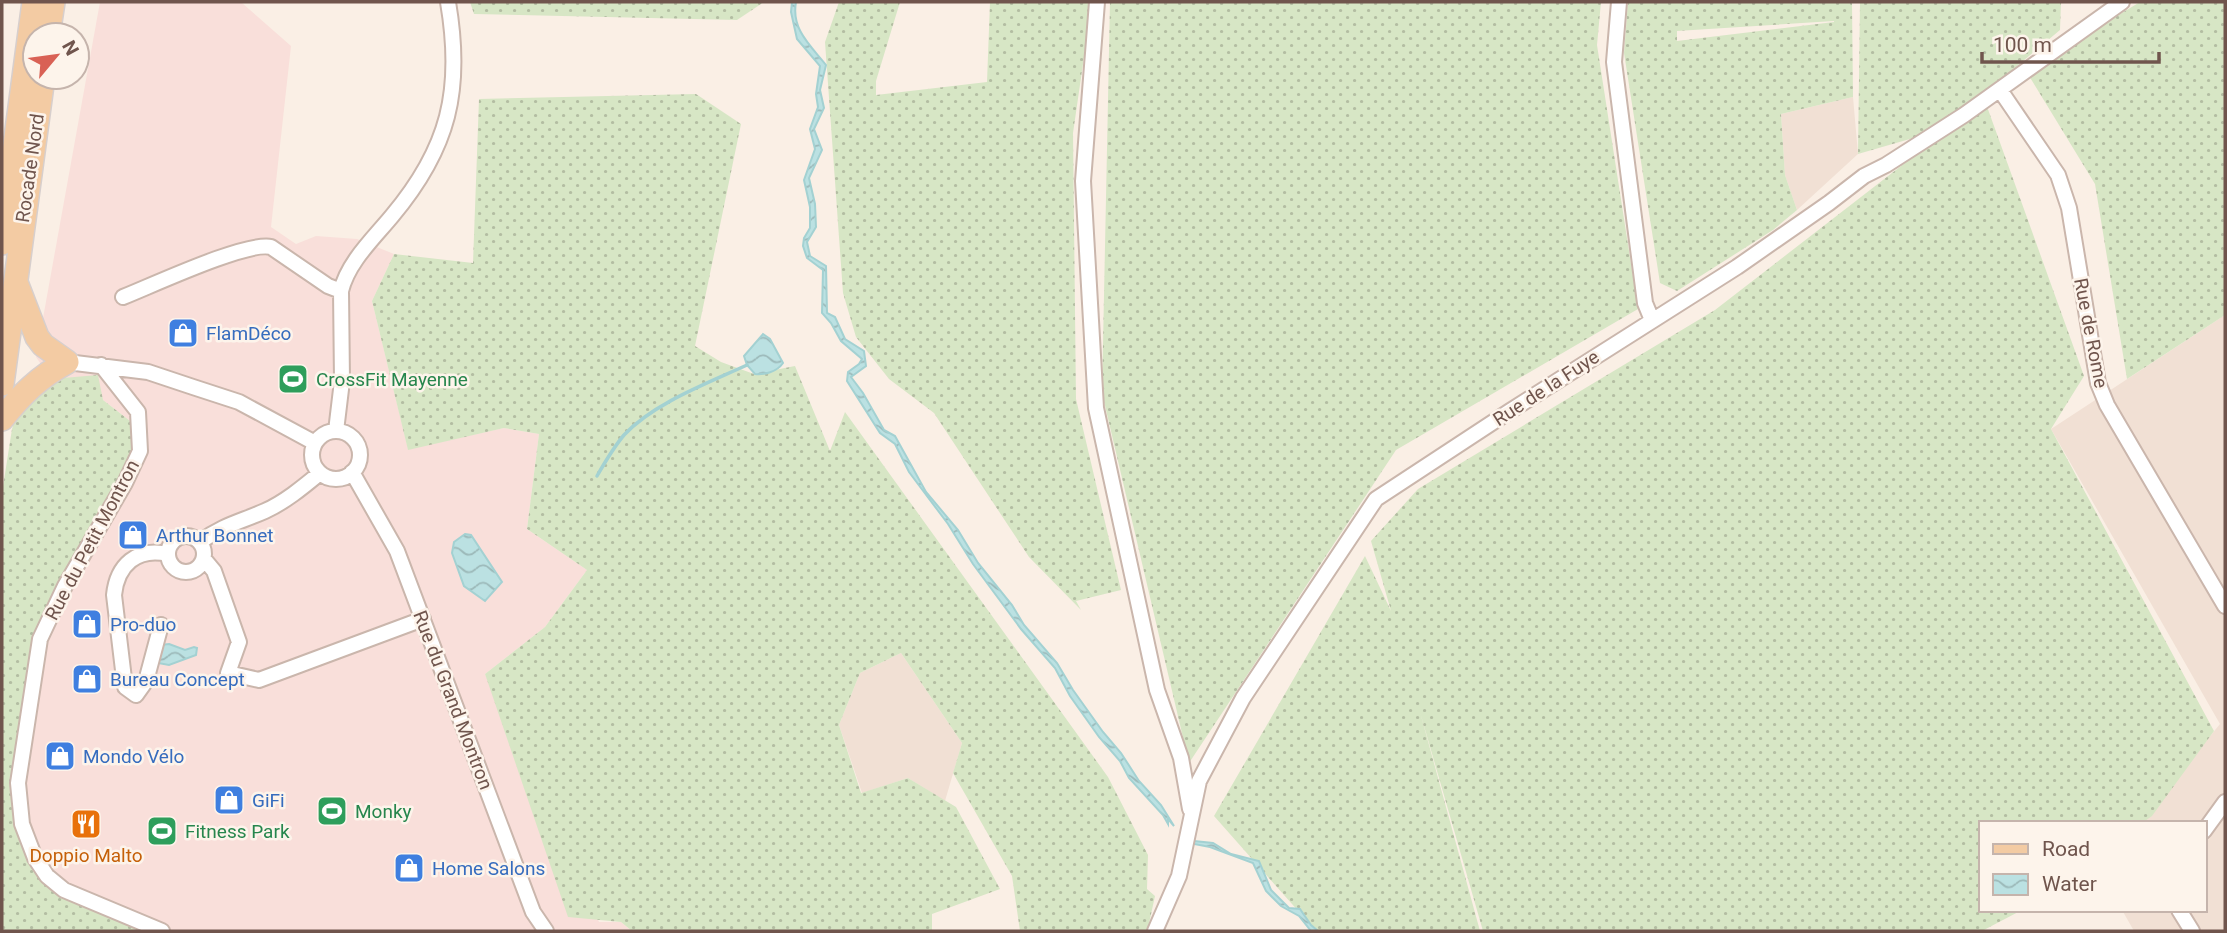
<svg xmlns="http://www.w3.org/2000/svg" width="2227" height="933" font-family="Roboto,sans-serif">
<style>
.residential{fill:#f1e0d4}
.commercial{fill:#f9dfda}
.grass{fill:url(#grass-dots);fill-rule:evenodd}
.water{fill:url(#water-waves);stroke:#a3d1d2;stroke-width:2}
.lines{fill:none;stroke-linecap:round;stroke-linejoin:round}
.stream{stroke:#a3d1d2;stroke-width:3.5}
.street-casing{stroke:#cab6ac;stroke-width:18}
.primary-casing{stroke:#d7cfcd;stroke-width:26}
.street{stroke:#fff;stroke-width:14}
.primary{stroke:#f3cba3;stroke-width:23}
.labels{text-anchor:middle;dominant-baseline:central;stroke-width:5;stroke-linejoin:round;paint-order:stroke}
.street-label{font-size:19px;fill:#70554d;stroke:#fdf4eb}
.shop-label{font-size:19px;fill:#366cbe;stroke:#fdf4eb;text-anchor:start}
.leisure-label{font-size:19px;fill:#27864d;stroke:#fdf4eb;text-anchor:start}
.food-label{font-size:19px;fill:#c56008;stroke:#fdf4eb}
</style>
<defs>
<pattern id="grass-dots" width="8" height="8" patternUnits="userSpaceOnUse" patternTransform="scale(1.75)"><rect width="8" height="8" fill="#d7e6c5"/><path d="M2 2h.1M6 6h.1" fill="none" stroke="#b3bda2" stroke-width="1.8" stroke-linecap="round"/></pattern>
<pattern id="water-waves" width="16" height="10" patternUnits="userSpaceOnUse" patternTransform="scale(1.75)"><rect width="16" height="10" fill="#bbe1e2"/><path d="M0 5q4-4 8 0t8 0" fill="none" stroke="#9cb9b9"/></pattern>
</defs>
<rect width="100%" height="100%" fill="#faefe5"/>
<path class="residential" d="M1853 97 1858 154 1797 210 1785 175 1781 114Z
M2225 315V931H2134L2122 910H2204V823H2139L2220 724 2051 429Z
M901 653 962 743 945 801 908 778 862 793 839 725 860 673Z"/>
<path class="commercial" d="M100 2H241L291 46 271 227 296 244 316 236 357 239 394 254 372 301 408 449 504 428 539 434 527 529 587 570 545 627 485 674 599 922H621L632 931H143L62 896 20 833 11 793 32 650 42 617 101 514 134 424 103 400 51 379 36 357Z"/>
<path class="grass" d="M470 2H764L737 20 474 14Z
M839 2H900L876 81V95L987 82 990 2H1092L1073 133 1076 399 1121 590 1076 601 1081 610 1029 557 934 413 889 379 856 337 843 293 825 42Z
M1110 2H1601L1597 45 1638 309 1396 450 1189 763 1102 393Z
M1628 2H1852L1853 97 1781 114 1785 175 1797 210 1773 230 1677 291 1660 283 1624 53ZM1834 21V22L1677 41V31Z
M1860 2H2061L2060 30 1941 130 1858 154Z
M2140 2H2225V315L2127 379 2095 184 2026 71Z
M696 94 741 124 695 346 721 362 754 374 795 366 830 451 845 412 1108 777 1148 855 1147 889 1155 896 1148 928 1145 931H1020L1012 876 953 773 962 743 901 653 860 673 839 725 861 793 908 778 956 807 1000 889 932 914V931H632L621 922 568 917 485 674 545 627 587 570 527 529 539 434 504 428 408 450 372 301 394 254 473 263 479 99Z
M1985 101 2084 376 2051 429 2214 731 2152 816 2142 823H1980V910H2022L1982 931H1483L1420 712 1480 931H1316L1214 816 1365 556 1391 611 1371 541 1418 489 1715 310Z
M98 375 103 400 134 424 136 445 101 514 42 617 32 650 11 793 20 833 42 878 111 917 143 931H2V493L12 429 18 408 51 379Z"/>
<path class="water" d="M792 2H796C791 29 810 45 826 65L820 90 824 108 814 129 822 150 809 178 815 204 816 227 807 242 810 256 826 266 827 313 835 317 845 339 864 351 866 366 851 377 863 393 884 430 895 436 926 492 958 530 978 563 1012 605 1024 625 1057 663 1073 690 1103 732 1121 753 1139 781 1161 805 1174 826 1168 819V824L1163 815 1129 778 1120 761 1099 737 1070 696 1055 668 1021 629 973 564 948 524 909 472 895 444 880 433 847 381 848 372 859 364 862 359 841 341 831 323 822 313 823 270 807 258 803 246 804 238 810 228V207L804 180 815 149 810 129 818 107 816 94 820 66 797 39 791 12Z
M763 334 770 339 783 363C777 372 764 375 755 374L747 365 744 356Z
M465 534 471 535 502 582 485 601 464 586 452 553 454 542Z
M169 644 185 650 194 647 197 648 196 655 169 665 158 663 161 645Z
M1194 841 1213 843 1231 854 1259 861 1271 890 1289 908 1300 909 1311 925 1318 931H1311L1299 916 1281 906 1266 891 1253 863 1210 847 1194 844Z"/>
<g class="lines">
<path class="stream" d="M597 476C605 462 613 448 624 435 654 403 708 383 747 365"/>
<g class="street-casing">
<path id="street" d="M1097 2 1083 181 1096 408 1157 690 1181 758 1190 809
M1619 2 1614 62 1645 303 1652 320
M2000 90 2058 175 2069 208 2098 383 2107 405 2225 606
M123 297C151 286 247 241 271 247L328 286 341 291C348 262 373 239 392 216 449 148 463 90 448 2
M67 362 148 372 193 387 239 402 315 443
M101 365 138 412 140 451 125 483 65 586 40 639 18 783 22 824 35 858 47 876 64 890 162 931
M336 431 342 381 341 291
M312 455a24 24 0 1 1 48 0a24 24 0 1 1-48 0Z
M352 472 397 551 533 912 546 931
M168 554a18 18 0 1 1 36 0a18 18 0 1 1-36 0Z
M200 542C223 525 240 522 265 511 285 502 303 487 320 473
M204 559 214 571 239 642 228 673 259 680 423 619
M161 625 146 681 136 695 125 687 114 595C117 565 137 547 168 554
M2204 831 2225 802
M2179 910 2192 931
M1155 931 1179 876 1199 781 1243 698 1376 499 1510 411 1737 267 1829 203 1864 176 1886 165 1964 115 2122 2"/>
</g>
<g class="primary-casing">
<path id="primary" d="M48 35 53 2
M2 243 34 2
M2 384 43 77
M2 419C21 395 39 377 67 362L43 345 37 337 17 285"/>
</g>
<use href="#street" class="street"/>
<use href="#primary" class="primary"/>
</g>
<defs>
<g id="shop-square" transform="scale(1.575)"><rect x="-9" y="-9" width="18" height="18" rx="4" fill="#3f7fe0" stroke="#fdf4eb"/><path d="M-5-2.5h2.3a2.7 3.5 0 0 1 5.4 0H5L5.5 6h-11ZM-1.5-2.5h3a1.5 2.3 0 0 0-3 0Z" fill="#fff"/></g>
<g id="stadium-square" transform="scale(1.575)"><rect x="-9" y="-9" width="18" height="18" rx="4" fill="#2e9e5b" stroke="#fdf4eb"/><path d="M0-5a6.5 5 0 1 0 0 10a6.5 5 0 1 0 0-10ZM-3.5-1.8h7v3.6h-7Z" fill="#fff"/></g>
<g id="restaurant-square" transform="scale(1.575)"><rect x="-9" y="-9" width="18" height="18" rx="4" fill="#e8710a" stroke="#fdf4eb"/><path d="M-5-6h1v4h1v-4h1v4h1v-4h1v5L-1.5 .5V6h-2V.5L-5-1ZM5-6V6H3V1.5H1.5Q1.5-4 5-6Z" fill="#fff"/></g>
</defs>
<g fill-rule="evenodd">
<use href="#shop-square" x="183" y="333"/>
<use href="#stadium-square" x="293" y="379"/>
<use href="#shop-square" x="133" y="535"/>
<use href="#shop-square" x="87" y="624"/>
<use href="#shop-square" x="87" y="679"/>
<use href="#shop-square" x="60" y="756"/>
<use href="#shop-square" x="229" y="800"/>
<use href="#stadium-square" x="332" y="811"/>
<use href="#restaurant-square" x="86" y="824"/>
<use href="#stadium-square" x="162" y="831"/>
<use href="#shop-square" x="409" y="868"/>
</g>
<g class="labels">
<g class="street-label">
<text transform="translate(30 168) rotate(-82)">Rocade Nord</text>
<text transform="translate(2091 333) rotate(79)">Rue de Rome</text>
<text transform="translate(1546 388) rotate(-33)">Rue de la Fuye</text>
<text transform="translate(92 540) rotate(-62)">Rue du Petit Montron</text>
<text transform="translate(453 700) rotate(69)">Rue du Grand Montron</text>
</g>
<g class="shop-label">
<text x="206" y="333">FlamDéco</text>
<text x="156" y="535">Arthur Bonnet</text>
<text x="110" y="624">Pro-duo</text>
<text x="110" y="679">Bureau Concept</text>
<text x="83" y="756">Mondo Vélo</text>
<text x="252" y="800">GiFi</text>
<text x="432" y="868">Home Salons</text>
</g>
<g class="leisure-label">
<text x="316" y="379">CrossFit Mayenne</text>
<text x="355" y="811">Monky</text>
<text x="185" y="831">Fitness Park</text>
</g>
<g class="food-label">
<text x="86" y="855">Doppio Malto</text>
</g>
</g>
<rect width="2227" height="933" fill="none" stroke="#70554d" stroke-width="7"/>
<rect x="1979" y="821" width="228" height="91" fill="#fdf4eb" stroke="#c5b4ac" stroke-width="2"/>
<rect x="1993" y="844" width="35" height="10" fill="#f3cba3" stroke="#c5b4ac" stroke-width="2"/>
<text x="2042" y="856" font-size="21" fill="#70554d">Road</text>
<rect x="1993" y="874" width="35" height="21" fill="url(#water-waves)" stroke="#c5b4ac" stroke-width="2"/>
<text x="2042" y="891" font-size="21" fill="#70554d">Water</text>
<g transform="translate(56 56) rotate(61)"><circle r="33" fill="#fdf4eb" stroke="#c5b4ac" stroke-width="2"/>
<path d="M0-5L12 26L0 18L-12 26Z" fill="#d96155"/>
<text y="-10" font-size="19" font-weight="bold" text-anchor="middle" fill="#70554d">N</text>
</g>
<path d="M1982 52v10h177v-10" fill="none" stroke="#70554d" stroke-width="3.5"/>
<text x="1993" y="52" font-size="21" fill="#70554d" stroke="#fdf4eb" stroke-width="5" paint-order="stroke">100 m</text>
</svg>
